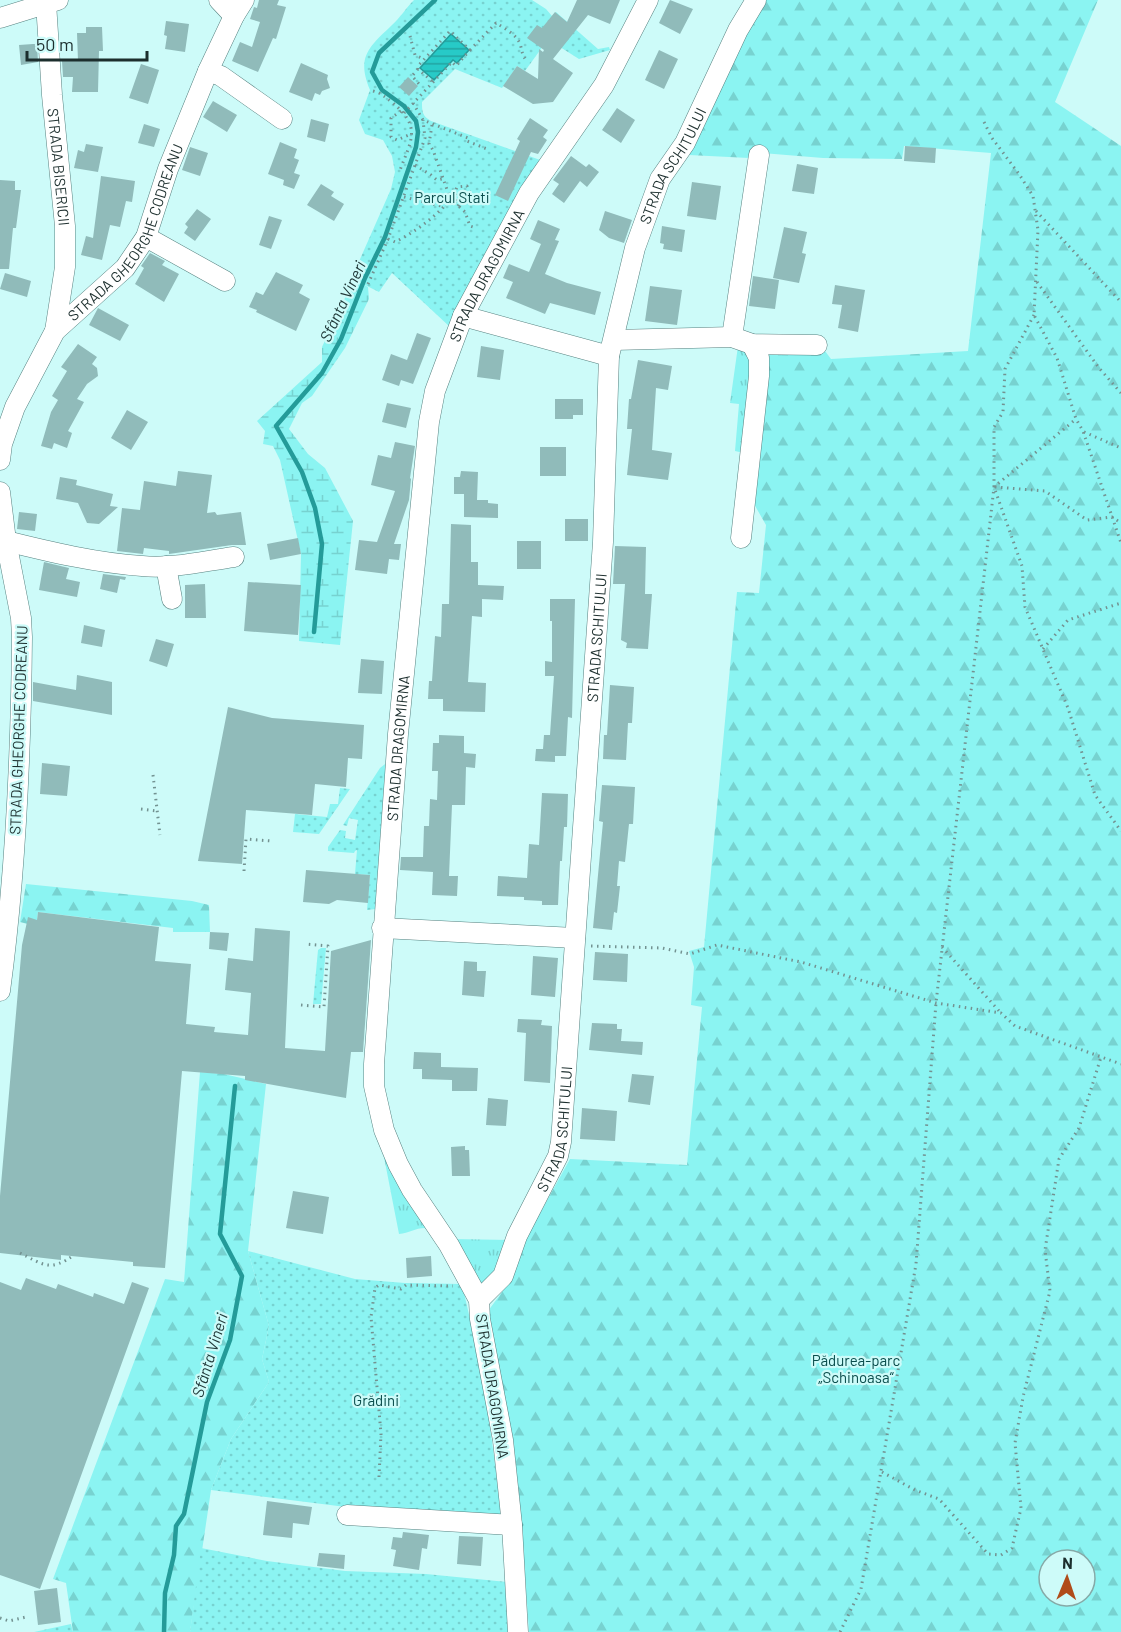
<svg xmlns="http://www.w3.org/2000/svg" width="1121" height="1632" font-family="Barlow,sans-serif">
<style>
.grass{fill:url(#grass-tufts)}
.forest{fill:url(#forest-firs);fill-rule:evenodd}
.wetland{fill:url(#wetland-marsh)}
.park{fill:url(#park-dots)}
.water{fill:url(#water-rules);stroke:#249b99;stroke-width:1.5}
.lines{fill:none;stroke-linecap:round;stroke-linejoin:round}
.stream{stroke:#249b99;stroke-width:4.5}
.building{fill:#90bbba}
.minor-casing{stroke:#578280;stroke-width:21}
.path{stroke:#739291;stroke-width:3;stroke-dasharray:1.5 4.5;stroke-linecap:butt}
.minor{stroke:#fff;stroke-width:20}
.labels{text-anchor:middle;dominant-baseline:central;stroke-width:4.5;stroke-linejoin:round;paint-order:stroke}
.street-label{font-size:15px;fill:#1c2e2d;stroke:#cdfbf9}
.park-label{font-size:15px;fill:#0a4d4c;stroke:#cdfbf9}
.water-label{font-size:16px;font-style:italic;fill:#223a3a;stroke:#cdfbf9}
</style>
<defs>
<pattern id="grass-tufts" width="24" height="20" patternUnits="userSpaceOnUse" patternTransform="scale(1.5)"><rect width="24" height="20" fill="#8bf4f2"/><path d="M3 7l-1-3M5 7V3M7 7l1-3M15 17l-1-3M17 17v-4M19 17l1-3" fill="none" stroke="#77d2d0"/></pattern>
<pattern id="forest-firs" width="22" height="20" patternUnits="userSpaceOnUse" patternTransform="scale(1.5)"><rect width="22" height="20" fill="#8bf4f2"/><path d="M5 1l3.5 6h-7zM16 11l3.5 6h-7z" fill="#77d2d0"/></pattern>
<pattern id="wetland-marsh" width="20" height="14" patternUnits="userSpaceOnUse" patternTransform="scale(1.5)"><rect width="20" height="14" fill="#8bf4f2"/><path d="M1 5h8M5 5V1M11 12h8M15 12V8" fill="none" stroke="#77d2d0"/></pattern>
<pattern id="park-dots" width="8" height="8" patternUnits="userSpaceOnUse" patternTransform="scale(1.5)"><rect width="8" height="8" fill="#8bf4f2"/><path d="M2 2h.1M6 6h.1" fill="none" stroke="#77d2d0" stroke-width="1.8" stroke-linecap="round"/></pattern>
<pattern id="water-rules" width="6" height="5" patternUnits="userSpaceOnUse" patternTransform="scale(1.5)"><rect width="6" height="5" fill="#27cac7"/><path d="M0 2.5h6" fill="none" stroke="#21a4a2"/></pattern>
</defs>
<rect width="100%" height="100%" fill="#cdfbf9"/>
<path class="grass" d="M738 346 754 359 748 454 735 451 739 404 730 403Z
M383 1152 442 1244 425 1228C415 1228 409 1233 399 1234Z
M452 1239 510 1240 494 1281 486 1285 474 1280Z"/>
<path class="forest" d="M764 0H1098L1055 102 1121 146V1632H529L522 1532 488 1311 505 1288 524 1242 570 1159 687 1165 702 1007 691 1005 694 967 689 951 704 947 737 592 759 593 766 525 750 497 764 352 773 350 825 351 831 359 968 351 991 153 904 146 902 159 823 158 750 152 749 158 689 155 723 73ZM1049 1560H1085V1596H1049Z
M26 884 192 901 209 905 210 932H173V928L38 912 36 926 20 922Z
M200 1072 224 1074 266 1084 248 1251 269 1326 262 1359 269 1382 231 1439 211 1490 190 1632H73L66 1583 53 1579 165 1279 184 1282Z"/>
<path class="wetland" d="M357 281 368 287 369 299 345 348 312 396 302 403 289 429 308 454 325 468 353 521 340 645 299 641 301 554 280 460 273 446 263 444 265 431 257 421 322 362V347L351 285Z"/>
<path class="park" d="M414 0H532L546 9 552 16 556 12 598 49 609 47 610 50 579 59 560 47 546 42 525 71 517 66 502 88 455 69 422 102C422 111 422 116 431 121L543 161 450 327 392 273 379 292 357 281 351 285 349 284 391 189 395 172 392 156 383 140 365 134 359 120 370 90C356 57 369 47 392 25 400 18 406 8 414 0Z
M389 761 376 909 367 910 370 875 355 874 357 850 355 851 354 853 328 851V847L340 830 346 831 345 838 355 840 358 820 349 818 347 826 343 825 380 768Z
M340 788 350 789 319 834 293 832 295 814 327 817 330 804H338Z
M321 948H326L321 1004H313L318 950Z
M248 1251 355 1279 405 1283 462 1284 483 1376 502 1515 346 1507 211 1490 231 1439 269 1382 262 1359 269 1326Z
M201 1548 267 1561 345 1571 426 1574 507 1582 509 1632H190Z
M71 1624 73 1632H34Z"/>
<path class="water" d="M451 34 469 50 457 63 453 60 434 80 420 68Z"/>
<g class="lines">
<path class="stream" d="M314 632 322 544 315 508 302 472 276 426 322 373 341 339 365 278 385 237 416 147 418 132 416 121 404 106 382 90 372 72 379 53 435 0
M164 1632 165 1593 174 1555 176 1526 184 1514 207 1402 230 1340 242 1276 220 1234 235 1086"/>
</g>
<path class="building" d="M259 0H279L277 5 286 7 276 39 273 38 258 72 232 61 240 42 252 47 260 22 250 19 254 7 257 8Z
M577 0H620L610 24 588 15 553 59 573 73 553 102 533 104 503 86 517 66 538 79 539 49 543 52 544 50 527 38 537 25 542 28 555 12 567 22Z
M670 0 693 9 680 34 659 23Z
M166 21 189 24 185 52 165 49 167 36 164 35Z
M86 27H102L103 51H99L98 92H72L73 77H63L62 61H78L77 33H86Z
M33 44H37L38 62 21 65 19 45Z
M659 50 678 59 664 89 645 80Z
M301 63 328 75 327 79 330 88 322 91 320 95 315 93 312 101 289 92Z
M141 64 159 70 148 104 129 98Z
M408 77 418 86 409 96 399 87Z
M213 101 237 115 227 132 203 117Z
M617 108 635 120 621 143 602 130Z
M530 118 548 130 543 137 547 140 538 154 531 152 508 201 495 195 520 141 517 139Z
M311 119 329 124 325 142 307 137Z
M144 124 160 129 154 147 138 143Z
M280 142 297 149 294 158 299 160 294 173 300 175 294 189 283 185 284 180 268 174Z
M86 144 103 147 98 172 74 168 78 150 84 152Z
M905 146 936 148 935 163 904 161Z
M190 147 208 153 200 176 182 170Z
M571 156 586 167 589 164 599 172 587 187 580 181 564 203 552 194 559 184 553 180Z
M797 164 818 168 814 194 792 191Z
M101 176 135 181 132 202 126 201 120 227 110 225 102 260 81 255 86 236 93 238Z
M0 180 15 181V190H21L16 228H13L9 269H0Z
M692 182 721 186 716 220 687 216Z
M321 184 334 192 331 196 344 204 334 221 307 205Z
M197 209 211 219 195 241 184 233 188 227 185 224Z
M605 211 632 220 624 243 609 238 599 230Z
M269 216 282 220 271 249 259 245Z
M538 220 560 229 555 240 559 241 545 274 567 283 601 292 595 315 550 303 545 314 506 298 513 282 503 278 509 264 529 272 541 244 530 239Z
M662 226 685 230 682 252 663 249 664 244 660 243Z
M784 227 807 232 802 253 806 254 799 283 773 278Z
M150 253 165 261 162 265 179 274 164 302 135 284 144 268 141 266Z
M276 272 303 285 299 293 310 299 296 331 256 312 257 310 249 307 256 292 263 295Z
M5 273 31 281 27 297 0 289Z
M753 276 779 280 775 309 749 306Z
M835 285 865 290 858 332 838 328 842 305 832 304Z
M650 286 682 290 677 325 645 321Z
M98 308 129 325 120 341 89 325Z
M417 333 431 338 413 384 401 380 399 386 382 380 391 354 407 360Z
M78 344 97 357 92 364 97 368 98 376 87 384 77 399 84 402 68 431 72 433 67 448 54 443 52 449 41 446 51 412 58 400 52 396 67 371 61 367Z
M481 346 504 350 500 380 477 377Z
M638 360 672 366 668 390 656 388 652 450 672 453 668 480 627 475 632 429H627L629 399H631Z
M555 399H583V415H573V419H555Z
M387 403 411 408 406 428 382 422Z
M127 410 148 422 131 450 111 438Z
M395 442 415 446 410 478 411 479 409 500 394 544H401L399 560 389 559 387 574 355 570 359 540 377 542 395 491 371 485 378 455 391 458Z
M540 447H566V476H540Z
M178 471 212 475 207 513 215 512 217 515 241 512 246 545H232L169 554V551L144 548 143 554 117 551 122 508 140 510 144 481 176 486Z
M461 471 478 472 477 500H488V503L498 504V518L464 517V494H454V477H460Z
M60 477 77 480 76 485 113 494 110 506 118 507 99 524 87 523 78 503 56 499Z
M19 512 37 514 35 531 17 529Z
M565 519H588V541H565Z
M451 524 471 525V562H478V585L504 586 503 600 482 599V617L472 616 468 682 486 683 485 712 443 711V699H428L429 681H432L435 636 441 637 442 604H449Z
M298 538 301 554 270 560 267 544Z
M517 541H541V569H517Z
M615 546 646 547 645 594H652L648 649 626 648 627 643 621 640 625 584H613Z
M44 562 69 568 66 579 80 582 77 597 39 590Z
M103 574 126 577 125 580 120 579 117 593 100 589Z
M248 582 301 585 298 635 244 631Z
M205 584 206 618H185V585Z
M550 599H575L572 718 568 717 566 756H555V762L535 761 536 749H543L544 735H550L554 676H545V661L552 662V621H550Z
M84 625 105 630 102 647 81 643Z
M156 639 174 644 167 667 149 661Z
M361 659 384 661 382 694 358 693Z
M77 675 112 682V715L33 701V682L76 690Z
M610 685 634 687 632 723H628L626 760 603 759 604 735H607Z
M228 707 272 718 364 725 362 759 348 758 346 787 315 784 312 815 246 810 242 864 198 861Z
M439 735 464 736V753L476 754 475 768 466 767 465 805H452L449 876H458L457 896 432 895 433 872 400 870 401 857H423L424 826H429L430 799 437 800 438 771H432L433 743H439Z
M42 763 70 766 67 796 40 794Z
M602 785 635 787 633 824H629L625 862 619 861 617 886H620L617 913 614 912 612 930 593 928 603 822 599 821Z
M542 793 568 794 567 827H564L562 861H560L558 905H542V901L524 900V897L497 896 498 876 527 878 529 844 539 845Z
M306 870 370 875 368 903 337 900 329 904 303 902Z
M38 912 159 927 155 961 191 964 186 1024 215 1027 214 1032 248 1035 251 993 225 990 228 958 253 961 255 928 290 931 285 1048 325 1051 331 951 371 940 363 1052H351L346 1098 245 1080V1076L182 1071 165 1268 133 1266V1262L61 1255V1260L0 1253V1196L22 945 28 917 37 920Z
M210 932 229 933 227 951 209 949Z
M595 952 628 954 627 982 593 980Z
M533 956 558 958 555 997 531 995Z
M464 961 477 962V971H486L484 997 462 995Z
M518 1019 542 1020 541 1025 552 1026 550 1083 524 1081 526 1033 517 1032Z
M592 1023 617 1024V1029H622L621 1041 643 1042 642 1055 589 1050Z
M414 1052 441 1053V1067L478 1068 477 1091H452V1080L422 1079V1069H413Z
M632 1074 654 1076 650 1105 628 1102Z
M488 1098 508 1100 506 1126 486 1125Z
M582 1108 617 1111 615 1141 580 1139Z
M465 1146V1150H469L470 1176H452L451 1147Z
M293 1191 329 1197 323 1234 286 1228Z
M431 1256 432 1276 407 1278 406 1258Z
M26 1278 56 1289 58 1284 93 1297 94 1293 124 1304 132 1282 149 1288 40 1589 0 1575V1282L21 1290Z
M267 1501 312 1507 309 1525 293 1523 292 1538 263 1535Z
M403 1532 429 1535 427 1549 422 1548 419 1570 393 1566 396 1550 391 1549 393 1537 402 1538Z
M459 1536 483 1537 481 1566 457 1564Z
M319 1553 345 1555 344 1569 317 1566Z
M57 1588 61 1622 38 1625 34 1591Z"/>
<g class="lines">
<g class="minor-casing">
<g id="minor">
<path id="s1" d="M48 0 46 3 52 95 65 226V267L55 331"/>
<path d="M219 0 234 16"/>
<path d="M0 18 58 0"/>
<path d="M208 71 221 76 282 119"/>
<path d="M146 237 225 281"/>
<path d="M463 316 609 356"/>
<path d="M732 337 759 155"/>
<path d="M614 340 732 337 752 344 817 345"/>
<path id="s2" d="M0 460 2 444 15 407 55 331 125 268 146 237 168 169 208 71 234 16 244 0"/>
<path d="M0 492 6 541 21 618 22 637C21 755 16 873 0 991"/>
<path d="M741 538 759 376V358L752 344"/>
<path d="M6 541C50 552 97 563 142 566 172 569 204 561 234 557"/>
<path d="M166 566 172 599"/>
<path d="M382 928 575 938"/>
<path id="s3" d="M479 1300 503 1276 517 1236 558 1156 561 1142 603 542 609 356 635 248 660 179 685 143 738 30 756 0"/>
<path d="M347 1515 512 1525"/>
<path id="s4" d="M518 1632 512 1525 503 1440 480 1319 479 1300 449 1245 412 1190 398 1164 384 1130 374 1086V1064L398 734 429 422 435 391 463 316 529 193 604 85 648 0"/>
</g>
</g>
<path class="path" d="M410 36 415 55 424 59
M470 50 496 23C504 28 517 35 520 44 523 52 521 55 528 62
M418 69 412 76 420 85
M373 91C382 93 386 98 393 103 421 127 412 139 400 170
M413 103 423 120 468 138 467 141 487 149
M401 111 391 118V137L397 140 411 134
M404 113 452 62 456 66 470 50 450 31 418 66V69L433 82
M984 122 992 138 1019 174 1033 196 1038 230 1034 315 1057 358 1076 419 1083 431 1121 543
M432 125 429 144 433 150 450 198 465 212 470 226 473 227
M415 165 431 175 437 180 442 179
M404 197 445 207
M458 206 459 204C455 198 454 194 457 187L467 186 470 193
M1036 211 1121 302
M388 239 395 242C417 231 435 217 451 199
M1037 282 1099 368 1121 393
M368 284 388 239 425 138 423 120
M1034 315 1005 369 1003 412 994 427V487L1022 566 1025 607 1068 708 1095 795 1121 831
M1084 432 1121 448
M995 487 1045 491 1087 520 1112 517 1121 523
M1043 649 1068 620 1121 603
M153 775 160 835
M141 809 157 811
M244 871 246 839 271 841
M591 946 662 948 690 954 717 945 801 962 936 1003 1001 1013 1015 1026 1121 1064
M942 947 1000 1012
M301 1005 324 1007 328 946 305 944
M20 1253C44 1265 50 1272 74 1255
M882 1472 915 1490 939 1499 988 1554 1001 1555 1012 1548 1021 1508 1015 1443 1023 1397 1050 1291 1045 1250 1059 1159 1079 1128 1101 1057
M379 1477 381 1434 371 1317 375 1288 379 1285 401 1289 406 1285 453 1286
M0 1618 9 1621 26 1617
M840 1632 861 1589 916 1264 936 1003 994 487 1076 419"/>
<use href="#minor" class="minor"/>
</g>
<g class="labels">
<g class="street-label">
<text stroke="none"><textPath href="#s3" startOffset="1170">STRADA SCHITULUI</textPath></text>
<text stroke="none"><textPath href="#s1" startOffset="168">STRADA BISERICII</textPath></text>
<text stroke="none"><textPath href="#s2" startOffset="266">STRADA GHEORGHE CODREANU</textPath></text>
<text stroke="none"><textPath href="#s4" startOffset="1400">STRADA DRAGOMIRNA</textPath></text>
<text stroke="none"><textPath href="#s3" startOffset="686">STRADA SCHITULUI</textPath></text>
<text transform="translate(18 730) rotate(-88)">STRADA GHEORGHE CODREANU</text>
<text stroke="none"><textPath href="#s4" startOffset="914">STRADA DRAGOMIRNA</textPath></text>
<text stroke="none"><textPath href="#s3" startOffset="192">STRADA SCHITULUI</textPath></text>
<text transform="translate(493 1386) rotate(81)">STRADA DRAGOMIRNA</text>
</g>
<g class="park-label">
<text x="452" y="197">Parcul Stati</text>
<text x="856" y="1360">Pădurea-parc<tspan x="856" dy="17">„Schinoasa“</tspan></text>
<text x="376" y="1400">Grădini</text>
</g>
<g class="water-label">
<text transform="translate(342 301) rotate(-65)">Sfânta Vineri</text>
<text transform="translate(209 1355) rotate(-73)">Sfânta Vineri</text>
</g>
</g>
<g transform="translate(1067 1578) rotate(2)"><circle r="28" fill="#cdfbf9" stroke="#86a9a7" stroke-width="1.5"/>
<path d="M0-4.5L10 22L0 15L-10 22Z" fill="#b04c1a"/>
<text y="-9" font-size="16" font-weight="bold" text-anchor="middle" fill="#1c2e2d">N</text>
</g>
<path d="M27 51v9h120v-9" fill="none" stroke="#1c2e2d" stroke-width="3"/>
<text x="36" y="51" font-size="18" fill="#1c2e2d" stroke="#cdfbf9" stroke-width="4.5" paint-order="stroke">50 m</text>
</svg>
